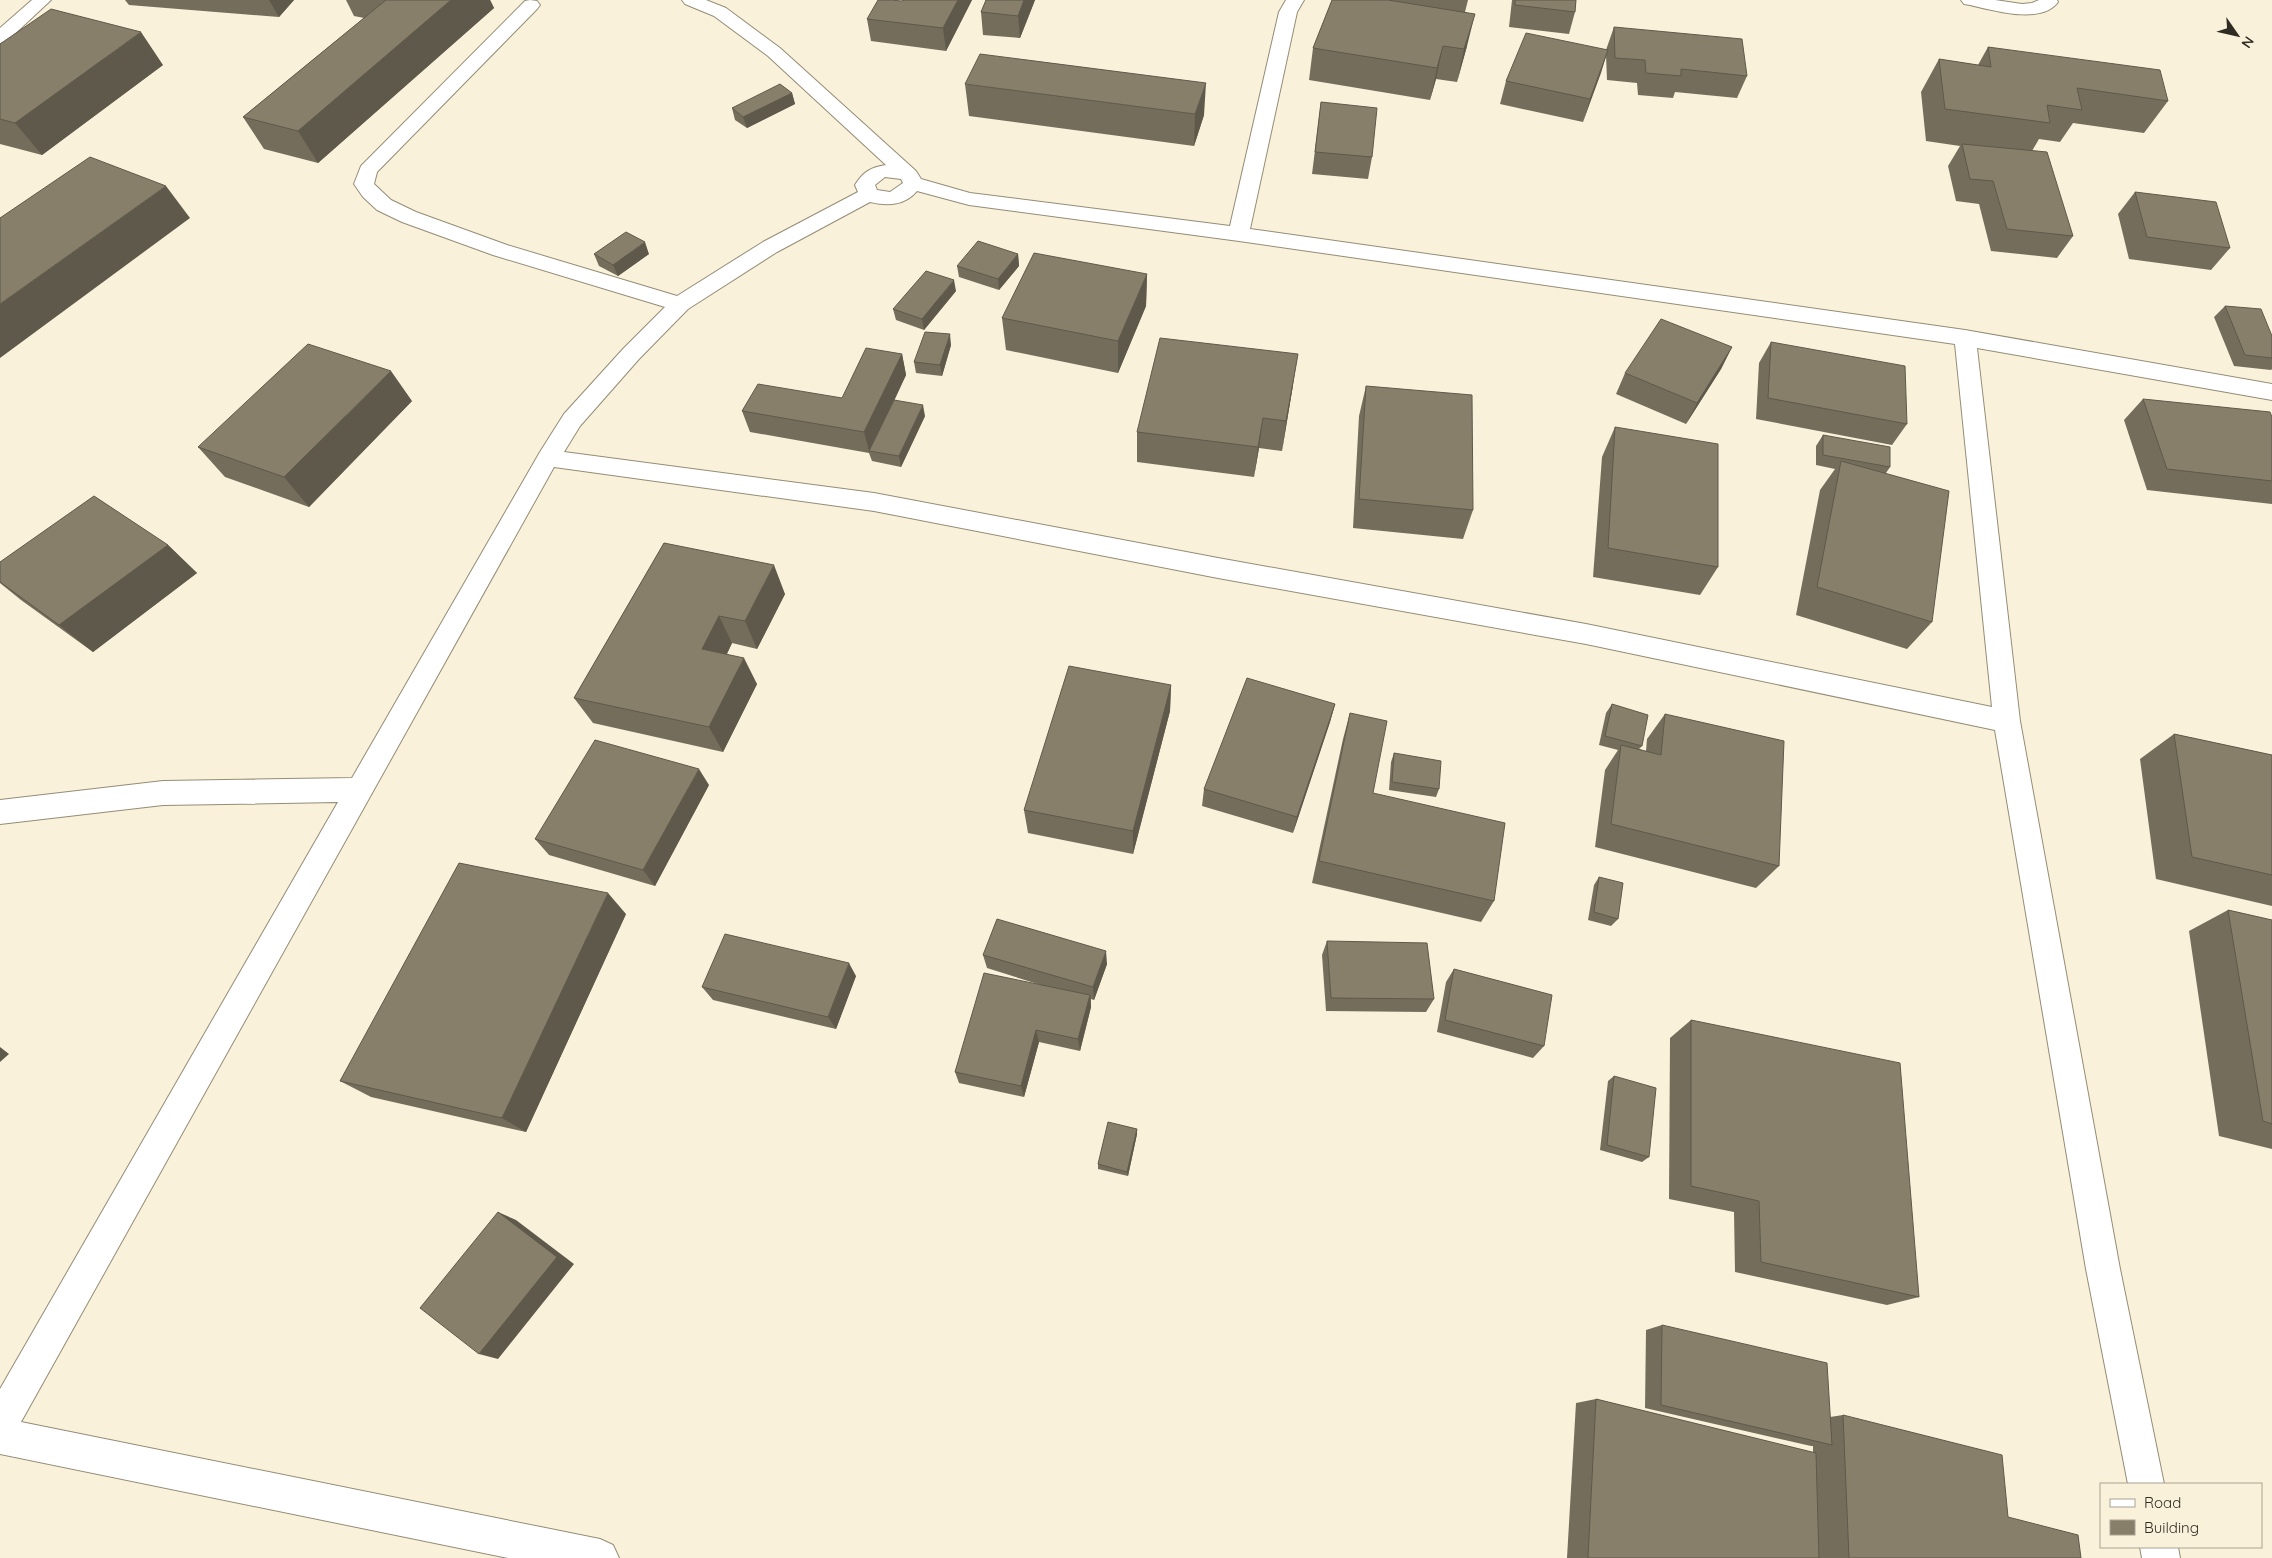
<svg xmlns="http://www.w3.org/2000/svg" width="2272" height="1558" font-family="Quicksand,sans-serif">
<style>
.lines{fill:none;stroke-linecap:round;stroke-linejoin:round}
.minor-casing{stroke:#948c77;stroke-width:2}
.minor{fill:#fff;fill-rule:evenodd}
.wall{fill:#756d5c}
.shaded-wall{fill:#5f594b}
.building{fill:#887f6b;stroke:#5f594b}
</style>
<rect width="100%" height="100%" fill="#faf1da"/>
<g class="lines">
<g class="minor-casing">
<path id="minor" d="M32 0H51L6 42 0 43V28Z
M530 0 537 1 540 5 537 9 377 172 374 184 391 200 416 212 507 245 677 296 763 242 858 192 855 185C863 172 871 167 886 165L768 56 714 16 685 4 682 0H706L726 8 780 48 916 171 921 179 970 193 1230 226 1279 12 1286 0H1304L1297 12 1250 229 1965 330 2272 384V400L1977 348 2020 721 2120 1269 2164 1484H2128L2086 1269 1995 730 1586 644 1218 578 874 511 554 467 21 1422 600 1539 613 1545 619 1558H508L0 1454V1389L338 802 163 805 0 824V800L163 781 352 778 540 452 564 414 623 349 665 307 493 255 402 222 377 210 363 197 354 184 361 166 525 1ZM885 177 901 179 903 183 890 192 877 190 875 185ZM917 191 969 205 1239 241 1955 344 1992 707 1586 624 1218 558 874 493 564 452 580 426 639 359 688 309 777 252 870 202C888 206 904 206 917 191Z
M1961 0H1995L2022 4 2032 3 2039 0H2057L2058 2C2042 25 1992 10 1970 5L1964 4Z
M2140 1547H2178L2180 1558H2142Z"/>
</g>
<use href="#minor" class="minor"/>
</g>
<path class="wall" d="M125 0H294L279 17 129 5Z
M346 0H490L494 8 318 163 264 149 243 117 364 18 354 16Z
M972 0 946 51 871 41 867 19 902 1Z
M986 0H1035L1020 38 983 35 981 12Z
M1332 0H1468L1465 12 1467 46 1457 82 1436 79 1430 100 1309 80 1313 48Z
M1512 0H1576L1575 12 1569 34 1509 27Z
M1614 27 1747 76 1737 98 1675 92 1673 98 1638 95 1637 83 1607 80 1606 55 1583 122 1500 104 1506 81 1606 50Z
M0 44 163 65 42 155 0 144Z
M1988 47 2168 101 2144 133 2073 123 2060 142 2039 139 2032 151 2073 236 2057 258 1991 251 1979 204 1956 201 1948 166 1960 146 1926 141 1921 92 1939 59 1978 65Z
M965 84 1204 115 1194 146 969 116Z
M792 93 795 104 747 128 735 120 732 108Z
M1321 102 1372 157 1368 179 1312 174Z
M2135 192 2230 248 2211 270 2129 259 2118 214Z
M594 254H649L618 276 599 266Z
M1018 254 1019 266 999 290 959 277 957 266Z
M1147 274 1146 306 1118 373 1006 350 1002 318Z
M956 291 924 330 896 320 893 309Z
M2225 306 2272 336V369L2271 370 2234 366 2214 317Z
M1771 342 1907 424 1892 445 1756 419 1759 363Z
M951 345 942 376 916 373 914 362Z
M1732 347 1721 369 1686 424 1616 394 1625 373Z
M902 354 906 375 894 400 925 416 901 467 872 461 869 453 750 432 742 411 842 398Z
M1293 385 1282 451 1259 448 1254 477 1137 462V432Z
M1366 386 1473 510 1463 539 1353 528 1359 416Z
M2143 399 2272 481V504L2147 490 2124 420Z
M412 401 309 507 225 477 198 447Z
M1615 427 1718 567 1700 595 1593 577 1602 457Z
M1823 435 1890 467 1886 473 1932 622 1907 649 1796 615 1820 490 1835 469 1816 465V446Z
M664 543 785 594 757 649 732 643 727 654 757 684 723 752 593 723 574 698Z
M168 545 197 573 93 652 21 600 0 583V562Z
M1171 685 1170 711 1133 854 1028 833 1024 810Z
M1335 704 1330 722 1293 833 1202 806 1204 789Z
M1612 704 1642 746 1639 749 1646 751 1647 739 1665 714 1779 866 1756 888 1595 847 1605 770 1618 750 1599 745 1606 713Z
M1350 713 1373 793 1494 901 1481 922 1312 883 1343 739Z
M2174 734 2272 755V906L2156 879 2140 759Z
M1394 753 1439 789 1436 797 1389 790 1391 762Z
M709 785 655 886 549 855 535 839Z
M1599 877 1618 919 1611 926 1588 920 1594 885Z
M2228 910 2272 920V1149L2219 1136 2189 931Z
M626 914 526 1132 371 1097 340 1081Z
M1327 941 1434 999 1426 1012 1326 1011 1322 955Z
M983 955 1107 964 1094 1000 1091 999V1007L1080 1051 1039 1042 1024 1097 959 1083 955 1072 1041 985 987 968Z
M1454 969 1544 1046 1533 1058 1437 1032 1446 982Z
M856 976 836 1029 713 1000 702 987Z
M1691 1020 1919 1297 1887 1305 1735 1272 1734 1212 1669 1199 1670 1038Z
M1614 1076 1649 1157 1642 1162 1600 1150 1608 1081Z
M1137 1129V1134L1128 1176 1098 1169V1164Z
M1662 1325 1830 1417 1843 1415 2008 1517 2081 1558H1567L1576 1403 1596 1399 1813 1453V1446H1811L1645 1408 1646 1330Z"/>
<path class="shaded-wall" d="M269 0H294L279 17Z
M451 0H490L494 8 318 163 298 131Z
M958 0H972L946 51 943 28Z
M1024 0H1035L1020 38 1018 16Z
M1475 14 1467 46 1457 82 1464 49Z
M141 32 163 65 42 155 15 123Z
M1443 46 1436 79 1430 100 1437 68Z
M1608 50 1601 73 1583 122 1590 99Z
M1206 83 1204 115 1194 146 1195 114Z
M792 93 795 104 747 128 743 117Z
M166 186 190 218 0 358V304Z
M645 242 649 254 618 276 613 265Z
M1018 254 1019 266 999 290 998 279Z
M1147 274 1146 306 1118 373V341Z
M954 280 956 291 924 330 922 319Z
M950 334 951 345 942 376 940 365Z
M1732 347 1721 369 1686 424 1697 403Z
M902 354 906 375 871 451H869L864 432Z
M1298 354 1293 385 1282 451 1286 421Z
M391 371 412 401 309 507 284 477Z
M923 405 925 416 901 467 899 456Z
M1263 418 1259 448 1254 477 1258 447Z
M168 545 197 573 93 652 59 625Z
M774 565 785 594 757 649 745 621Z
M719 616 732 643 716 676 702 649Z
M744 658 757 684 723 752 709 727Z
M1171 685 1170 711 1133 854V831Z
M1335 704 1330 722 1293 833 1297 817Z
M699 769 709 785 655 886 643 870Z
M608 893 626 914 526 1132 502 1118Z
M1106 951 1107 964 1094 1000 1093 987Z
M849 963 856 976 836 1029 828 1017Z
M1090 995 1091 1007 1080 1051 1078 1039Z
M1036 1030 1039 1042 1024 1097 1021 1086Z
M0 1047 9 1054 0 1062Z
M1137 1129V1134L1128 1176 1127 1172Z
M498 1212 516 1220 574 1264 498 1359 479 1354Z"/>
<path class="building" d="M386 0H451L298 131 243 117Z
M878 0H890L902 1 903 0H958L943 28 867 19Z
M986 0H1024L1018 16 981 12Z
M1332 0H1388L1475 14 1464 49 1443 46 1437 68 1313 48Z
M1515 0H1576L1575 12 1515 5Z
M51 9 141 32 15 123 0 119V44Z
M1614 27 1742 39 1747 76 1681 69V76L1646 73 1645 60 1615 58Z
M1526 33 1608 50 1590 99 1506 81Z
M1988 47 2160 70 2168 101 2077 88 2082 110 2047 105 2050 123 1945 109 1939 59 1991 67Z
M980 54 1206 83 1195 114 965 84Z
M780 84 792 93 743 117 732 108Z
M1321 102 1377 108 1372 157 1315 152Z
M1962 144 2047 152 2073 236 2007 229 1993 181 1970 179Z
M90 157 166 186 0 304V218Z
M2135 192 2216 202 2230 248 2147 237Z
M626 232 645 242 613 265 594 254Z
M978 241 1018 254 998 279 957 266Z
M1034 253 1147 274 1118 341 1002 318Z
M926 271 954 280 922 319 893 309Z
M2225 306 2261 309 2272 336V358L2245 355Z
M1661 319 1732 347 1697 403 1625 373Z
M925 332 950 334 940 365 914 362Z
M1160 338 1298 354 1286 421 1263 418 1258 447 1137 432Z
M1771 342 1905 366 1907 424 1768 398Z
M308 344 391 371 284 477 198 447Z
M866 348 902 354 864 432 742 411 758 384 842 398Z
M1366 386 1472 395 1473 510 1359 499Z
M2143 399 2270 412 2272 417V481L2167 469Z
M894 400 923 405 899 456 869 451Z
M1615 427 1718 444V567L1608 548Z
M1823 435 1890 447V467L1823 455Z
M1841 461 1949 491 1932 622 1817 587Z
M94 496 168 545 59 625 0 582V562Z
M664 543 774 565 745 621 719 616 702 649 744 658 709 727 574 698Z
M1069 666 1171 685 1133 831 1024 810Z
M1247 678 1335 704 1297 817 1204 789Z
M1612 704 1648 715 1642 746 1605 736Z
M1350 713 1387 721 1373 793 1505 823 1494 901 1319 861Z
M1665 714 1784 741 1779 866 1611 824 1621 745 1661 755Z
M2174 734 2272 755V875L2192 857Z
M595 740 699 769 643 870 535 839Z
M1394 753 1441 761 1439 789 1392 782Z
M459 863 608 893 502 1118 340 1081Z
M1599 877 1623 883 1618 919 1594 912Z
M2228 910 2272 920V1124L2263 1121Z
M997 919 1106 951 1093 987 983 955Z
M725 934 849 963 828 1017 702 987Z
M1327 941 1427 943 1434 999 1331 998Z
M1454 969 1552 995 1544 1046 1445 1020Z
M984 973 1090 995 1078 1039 1036 1030 1021 1086 955 1072Z
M1691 1020 1900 1063 1919 1297 1761 1262 1759 1201 1691 1186Z
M1614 1076 1656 1088 1649 1157 1607 1145Z
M1108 1122 1137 1129 1127 1172 1098 1164Z
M498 1212 557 1257 479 1354 420 1308Z
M1662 1325 1827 1363 1832 1445 1661 1405Z
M1596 1399 1816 1453 1819 1558H1588Z
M1843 1415 2002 1455 2008 1517 2078 1535 2081 1558H1849Z"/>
<rect x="2100" y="1483" width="162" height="65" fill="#faf1da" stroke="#a9a291"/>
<rect x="2110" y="1499" width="25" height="8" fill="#ffffff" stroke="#a9a291"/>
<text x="2144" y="1508" font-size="15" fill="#2f2c23">Road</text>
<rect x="2110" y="1520" width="25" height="15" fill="#887f6b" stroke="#a9a291"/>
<text x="2144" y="1533" font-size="15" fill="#2f2c23">Building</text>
<g transform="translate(2237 35) rotate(124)" stroke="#faf1da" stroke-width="4" paint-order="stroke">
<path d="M0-4L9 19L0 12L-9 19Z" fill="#2f2c23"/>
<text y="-8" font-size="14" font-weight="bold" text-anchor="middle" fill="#2f2c23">N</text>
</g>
</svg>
